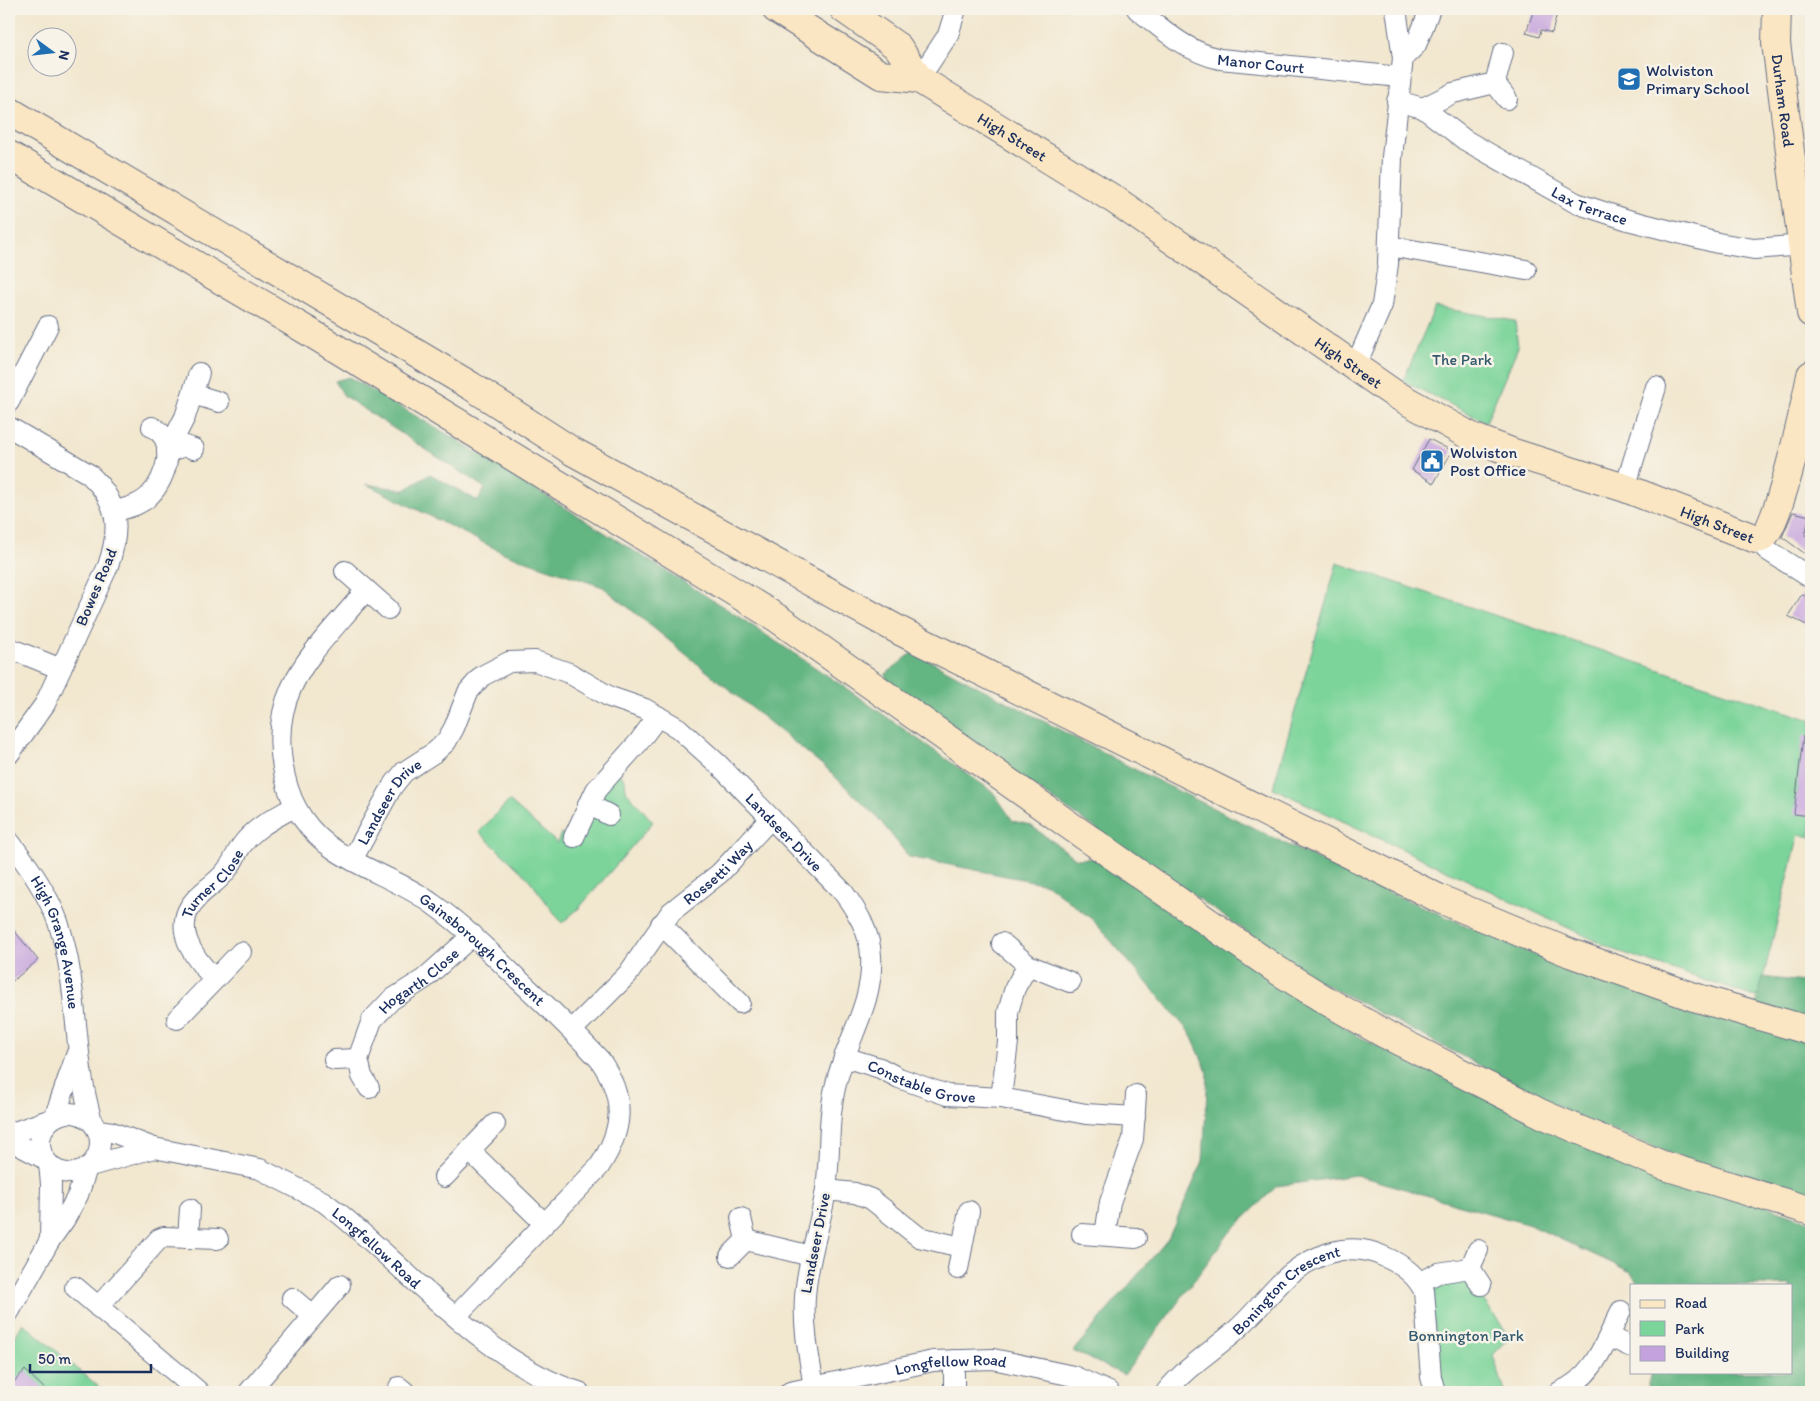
<svg xmlns="http://www.w3.org/2000/svg" width="1820" height="1401" font-family="Itim,sans-serif">
<style>
.green{fill:#7bd49a;stroke:#4b827c}
.forest{fill:#64b682;stroke:#407270}
.building{fill:#c4a2dd}
.lines{fill:none;stroke-linecap:round;stroke-linejoin:round}
.street-casing{stroke:#666f86;stroke-width:22}
.secondary-casing{stroke:#666f86;stroke-width:30}
.street{stroke:#fff;stroke-width:20}
.secondary{stroke:#fbe6c3;stroke-width:28}
.labels{text-anchor:middle;dominant-baseline:central;stroke-width:5;stroke-linejoin:round;paint-order:stroke}
.street-label{font-size:16px;fill:#1b2f5e;stroke:#f7f3e8}
.poi-label{font-size:16px;fill:#1b2f5e;stroke:#f7f3e8;text-anchor:start}
.park-label{font-size:16px;fill:#33586d;stroke:#f7f3e8}
</style>
<rect width="100%" height="100%" fill="#f7f3e8"/>
<filter id="ink" filterUnits="userSpaceOnUse"><feTurbulence type="fractalNoise" baseFrequency=".02" numOctaves="2"/><feDisplacementMap in="SourceGraphic" scale="10" xChannelSelector="R" yChannelSelector="G"/><feConvolveMatrix kernelMatrix="1 2 1 2 8 2 1 2 1" color-interpolation-filters="sRGB"/></filter>
<filter id="wash" filterUnits="userSpaceOnUse"><feTurbulence type="fractalNoise" baseFrequency=".0096" numOctaves="4" result="noise"/><feDisplacementMap in="SourceGraphic" scale="20" xChannelSelector="R" yChannelSelector="G"/><feGaussianBlur stdDeviation="1.12" result="paint"/><feColorMatrix in="noise" values="0 0 0 0 0 0 0 0 0 0 0 0 0 0 0 0 0 1.4 0 .05"/><feComposite in="paint" operator="in"/></filter>
<g filter="url(#wash)">
<rect width="100%" height="100%" fill="#f2e7cf"/>
<path class="green" d="M1435 307 1515 321 1518 347 1486 422 1403 381Z
M1337 563 1811 720V837L1799 834 1758 998 1615 950 1273 788Z
M617 771 625 780 626 791 653 822 579 908 562 923 528 878 479 832 509 801 557 843 561 833 574 840Z
M1466 1276 1510 1337 1493 1355 1505 1392H1441L1430 1289 1437 1281Z
M23 1323 105 1392H9V1347Z"/>
<path class="forest" d="M349 377 457 440 733 613 840 684 993 792 1013 821 1030 825 1077 859 1097 858 1358 1036 1569 1135 1811 1222V1387L1787 1392H1647L1652 1372H1791V1285H1640L1631 1272 1530 1225 1356 1175 1277 1186 1230 1232 1124 1375 1073 1351 1168 1239 1203 1161 1208 1073 1190 1033 1093 920 1047 884 909 857 878 818 826 768 603 587 506 554 366 484 405 490 430 474 478 501 485 488 344 396 335 381Z
M913 652 1132 768 1349 875 1537 956 1703 1012 1811 1041V1204L1769 1193 1578 1117 1317 980 892 689 885 675Z
M1763 977 1811 983V1024L1755 1009Z"/>
<g id="blocks">
<path class="building" d="M1534 9 1557 13 1552 33 1541 30 1539 37 1526 33Z
M1429 439 1452 451 1434 483 1412 470Z
M1793 512 1810 516 1805 535 1811 540V558L1782 537Z
M1802 594 1811 601V627L1788 616Z
M1803 736H1811V816L1794 814Z
M9 924 38 960 9 984Z
M25 1370 48 1392H9V1387Z"/>
</g>
</g>
<g filter="url(#ink)">
<use href="#blocks" fill-opacity="0" stroke="#666f86" stroke-width="1"/>
<g class="lines">
<g class="street-casing">
<g id="street">
<path id="s1" d="M1137 9C1164 30 1185 51 1220 59L1400 77"/>
<path d="M1503 53 1495 83 1507 99"/>
<path d="M1403 58 1416 45 1430 9"/>
<path d="M919 79 948 35 956 9"/>
<path id="s2" d="M1397 101 1423 108 1465 140 1576 203 1628 220 1718 243 1754 249 1804 245"/>
<path d="M1423 108 1453 93 1495 83"/>
<path d="M1389 246 1526 270"/>
<path d="M1355 367 1382 305 1388 264 1392 157 1403 58 1396 9"/>
<path d="M193 394 219 402"/>
<path d="M9 402 48 326"/>
<path d="M9 427 89 474C119 502 121 528 108 566L45 704 9 754"/>
<path d="M167 452 185 417 199 373"/>
<path d="M167 452 185 446 194 449"/>
<path d="M1625 488 1656 387"/>
<path d="M115 511C127 508 141 505 150 495 166 479 179 439 152 427"/>
<path d="M1756 539 1767 550 1811 578"/>
<path d="M345 571 388 609"/>
<path id="s3" d="M366 590C315 652 264 690 285 777 292 808 308 832 335 850 366 871 404 882 434 905 465 927 492 954 519 980 547 1006 574 1032 600 1060 626 1098 624 1129 599 1167L456 1316"/>
<path d="M9 648 61 669"/>
<path d="M588 804 609 815"/>
<path d="M574 837 596 790 638 743 658 716"/>
<path id="s4" d="M9 841C29 866 47 892 58 922 80 986 72 1056 92 1121"/>
<path id="s5" d="M352 860 392 787 404 772 435 752 446 742 454 728 468 692 482 676 509 662 535 661 569 673 610 697 645 709 678 728 719 765 843 892C857 911 870 932 871 956 874 1001 848 1038 837 1080 827 1115 831 1153 826 1189 821 1225 807 1260 805 1297 803 1327 809 1357 814 1387"/>
<path d="M661 924 740 1003"/>
<path d="M1002 943 1028 965 1070 982"/>
<path id="s6" d="M215 979C193 958 169 925 198 897 207 887 218 882 226 871 233 863 236 853 242 845 255 827 275 818 294 807"/>
<path d="M177 1019 241 952"/>
<path id="s7" d="M572 1030 628 974 671 912 720 873 771 818"/>
<path id="s8" d="M844 1057 880 1068 899 1078 947 1095 1001 1098 1086 1114 1135 1117"/>
<path d="M334 1060 358 1059"/>
<path id="s9" d="M369 1088 362 1076 358 1059 372 1020 391 1000 424 979 473 935"/>
<path d="M1001 1098 1008 1042V1012L1015 988 1028 965"/>
<circle cx="70" cy="1143" r="30"/>
<path d="M55 1116 77 1053"/>
<path id="s10" d="M98 1130 112 1132 154 1148 260 1169 324 1202 341 1215C412 1274 491 1365 579 1392"/>
<path d="M9 1134 49 1120"/>
<path d="M9 1140 45 1159"/>
<path d="M470 1151 544 1223"/>
<path d="M49 1164 51 1184 50 1240"/>
<path d="M90 1166 154 1148"/>
<path d="M444 1177 495 1124"/>
<path d="M826 1190 855 1193 871 1199 919 1237 961 1247"/>
<path d="M1082 1234 1136 1238"/>
<path d="M1105 1235 1110 1202 1133 1139 1136 1095"/>
<path d="M188 1238 190 1209"/>
<path d="M746 1240 811 1256"/>
<path d="M1478 1250 1470 1268 1481 1285"/>
<path d="M730 1256 746 1240 741 1218"/>
<path d="M958 1269 969 1211"/>
<path d="M1420 1282 1438 1273 1470 1268"/>
<path d="M75 1287 199 1392"/>
<path d="M292 1298 313 1316"/>
<path d="M98 1307 159 1239 164 1237 218 1239"/>
<path d="M9 1312 50 1240 65 1219 78 1195 87 1168"/>
<path d="M1609 1336 1631 1347"/>
<path d="M954 1360V1392"/>
<path d="M399 1387 405 1392"/>
<path d="M249 1392 340 1285"/>
<path id="s11" d="M790 1392 933 1361 993 1359 1073 1376 1109 1392"/>
<path id="s12" d="M1166 1392C1185 1368 1211 1352 1234 1332 1271 1300 1279 1270 1329 1253 1348 1247 1367 1248 1385 1257 1401 1264 1416 1274 1424 1291L1431 1377 1435 1392"/>
<path d="M1559 1392C1594 1378 1605 1342 1621 1311"/>
</g>
</g>
<g class="secondary-casing">
<g id="secondary">
<path d="M776 9 881 75 919 79"/>
<path id="s13" d="M844 9 898 47 919 79 1115 200 1393 393 1472 437 1514 453 1625 488 1756 539C1758 539 1761 538 1763 537 1780 523 1806 401 1811 375"/>
<path id="s14" d="M1777 9 1776 43 1811 313"/>
<path d="M9 111 471 386 572 451 902 632 1440 899 1570 953 1694 997 1811 1031"/>
<path d="M9 155 311 333 777 618 1069 825 1277 970 1327 1001 1385 1034 1542 1114 1662 1165 1811 1211"/>
</g>
</g>
<use href="#street" class="street"/>
<use href="#secondary" class="secondary"/>
</g>
</g>
<defs>
<g id="school-square" transform="scale(1.25)"><rect x="-9" y="-9" width="18" height="18" rx="4" fill="#1f6fb2" stroke="#f7f3e8"/><path d="M0-5L7-2L0 1L-7-2ZM-4 1L0 2.5L4 1V4Q0 6-4 4Z" fill="#fff"/></g>
<g id="civic-square" transform="scale(1.25)"><rect x="-9" y="-9" width="18" height="18" rx="4" fill="#1f6fb2" stroke="#f7f3e8"/><path d="M-.6-6.5H3V-4.5H.6V-3L4-1V1h2V6H-6V1h2V-1L-.6-3ZM-1.2 2.5V6h2.4V2.5Z" fill="#fff"/></g>
</defs>
<g fill-rule="evenodd">
<use href="#school-square" x="1629" y="79"/>
<use href="#civic-square" x="1432" y="461"/>
</g>
<g class="labels">
<g class="street-label">
<text stroke="none"><textPath href="#s1" startOffset="139">Manor Court</textPath></text>
<text stroke="none"><textPath href="#s14" startOffset="92">Durham Road</textPath></text>
<text stroke="none"><textPath href="#s13" startOffset="214">High Street</textPath></text>
<text stroke="none"><textPath href="#s2" startOffset="221">Lax Terrace</textPath></text>
<text stroke="none"><textPath href="#s13" startOffset="619">High Street</textPath></text>
<text stroke="none"><textPath href="#s13" startOffset="1024">High Street</textPath></text>
<text transform="translate(96 587) rotate(-67)">Bowes Road</text>
<text stroke="none"><textPath href="#s5" startOffset="70">Landseer Drive</textPath></text>
<text stroke="none"><textPath href="#s5" startOffset="594">Landseer Drive</textPath></text>
<text stroke="none"><textPath href="#s7" startOffset="216">Rossetti Way</textPath></text>
<text stroke="none"><textPath href="#s6" startOffset="115">Turner Close</textPath></text>
<text stroke="none"><textPath href="#s4" startOffset="114">High Grange Avenue</textPath></text>
<text stroke="none"><textPath href="#s3" startOffset="484">Gainsborough Crescent</textPath></text>
<text stroke="none"><textPath href="#s9" startOffset="134">Hogarth Close</textPath></text>
<text stroke="none"><textPath href="#s8" startOffset="82">Constable Grove</textPath></text>
<text transform="translate(815 1243) rotate(-79)">Landseer Drive</text>
<text stroke="none"><textPath href="#s10" startOffset="309">Longfellow Road</textPath></text>
<text stroke="none"><textPath href="#s12" startOffset="159">Bonington Crescent</textPath></text>
<text stroke="none"><textPath href="#s11" startOffset="164">Longfellow Road</textPath></text>
</g>
<g class="poi-label">
<text x="1646" y="70">Wolviston<tspan x="1646" dy="18">Primary School</tspan></text>
<text x="1450" y="452">Wolviston<tspan x="1450" dy="18">Post Office</tspan></text>
</g>
<g class="park-label">
<text x="1462" y="359">The Park</text>
<text x="1466" y="1335">Bonnington Park</text>
</g>
</g>
<rect width="1820" height="1401" fill="none" stroke="#f7f3e8" stroke-width="30"/>
<rect x="1630" y="1284" width="162" height="90" fill="#f7f3e8" stroke="#9fa5b1"/>
<rect x="1640" y="1300" width="25" height="8" fill="#fbe6c3" stroke="#9fa5b1"/>
<text x="1675" y="1308" font-size="15" fill="#1b2f5e">Road</text>
<rect x="1640" y="1321" width="25" height="15" fill="#7bd49a" stroke="#9fa5b1"/>
<text x="1675" y="1334" font-size="15" fill="#1b2f5e">Park</text>
<rect x="1640" y="1346" width="25" height="15" fill="#c4a2dd" stroke="#9fa5b1"/>
<text x="1675" y="1358" font-size="15" fill="#1b2f5e">Building</text>
<g transform="translate(52 52) rotate(105)"><circle r="24" fill="#f7f3e8" stroke="#9fa5b1"/>
<path d="M0-4L9 19L0 12L-9 19Z" fill="#1f6fb2"/>
<text y="-8" font-size="14" font-weight="bold" text-anchor="middle" fill="#1b2f5e">N</text>
</g>
<path d="M30 1364v8h121v-8" fill="none" stroke="#1b2f5e" stroke-width="2.5"/>
<text x="38" y="1364" font-size="15" fill="#1b2f5e" stroke="#f7f3e8" stroke-width="4" paint-order="stroke">50 m</text>
</svg>
